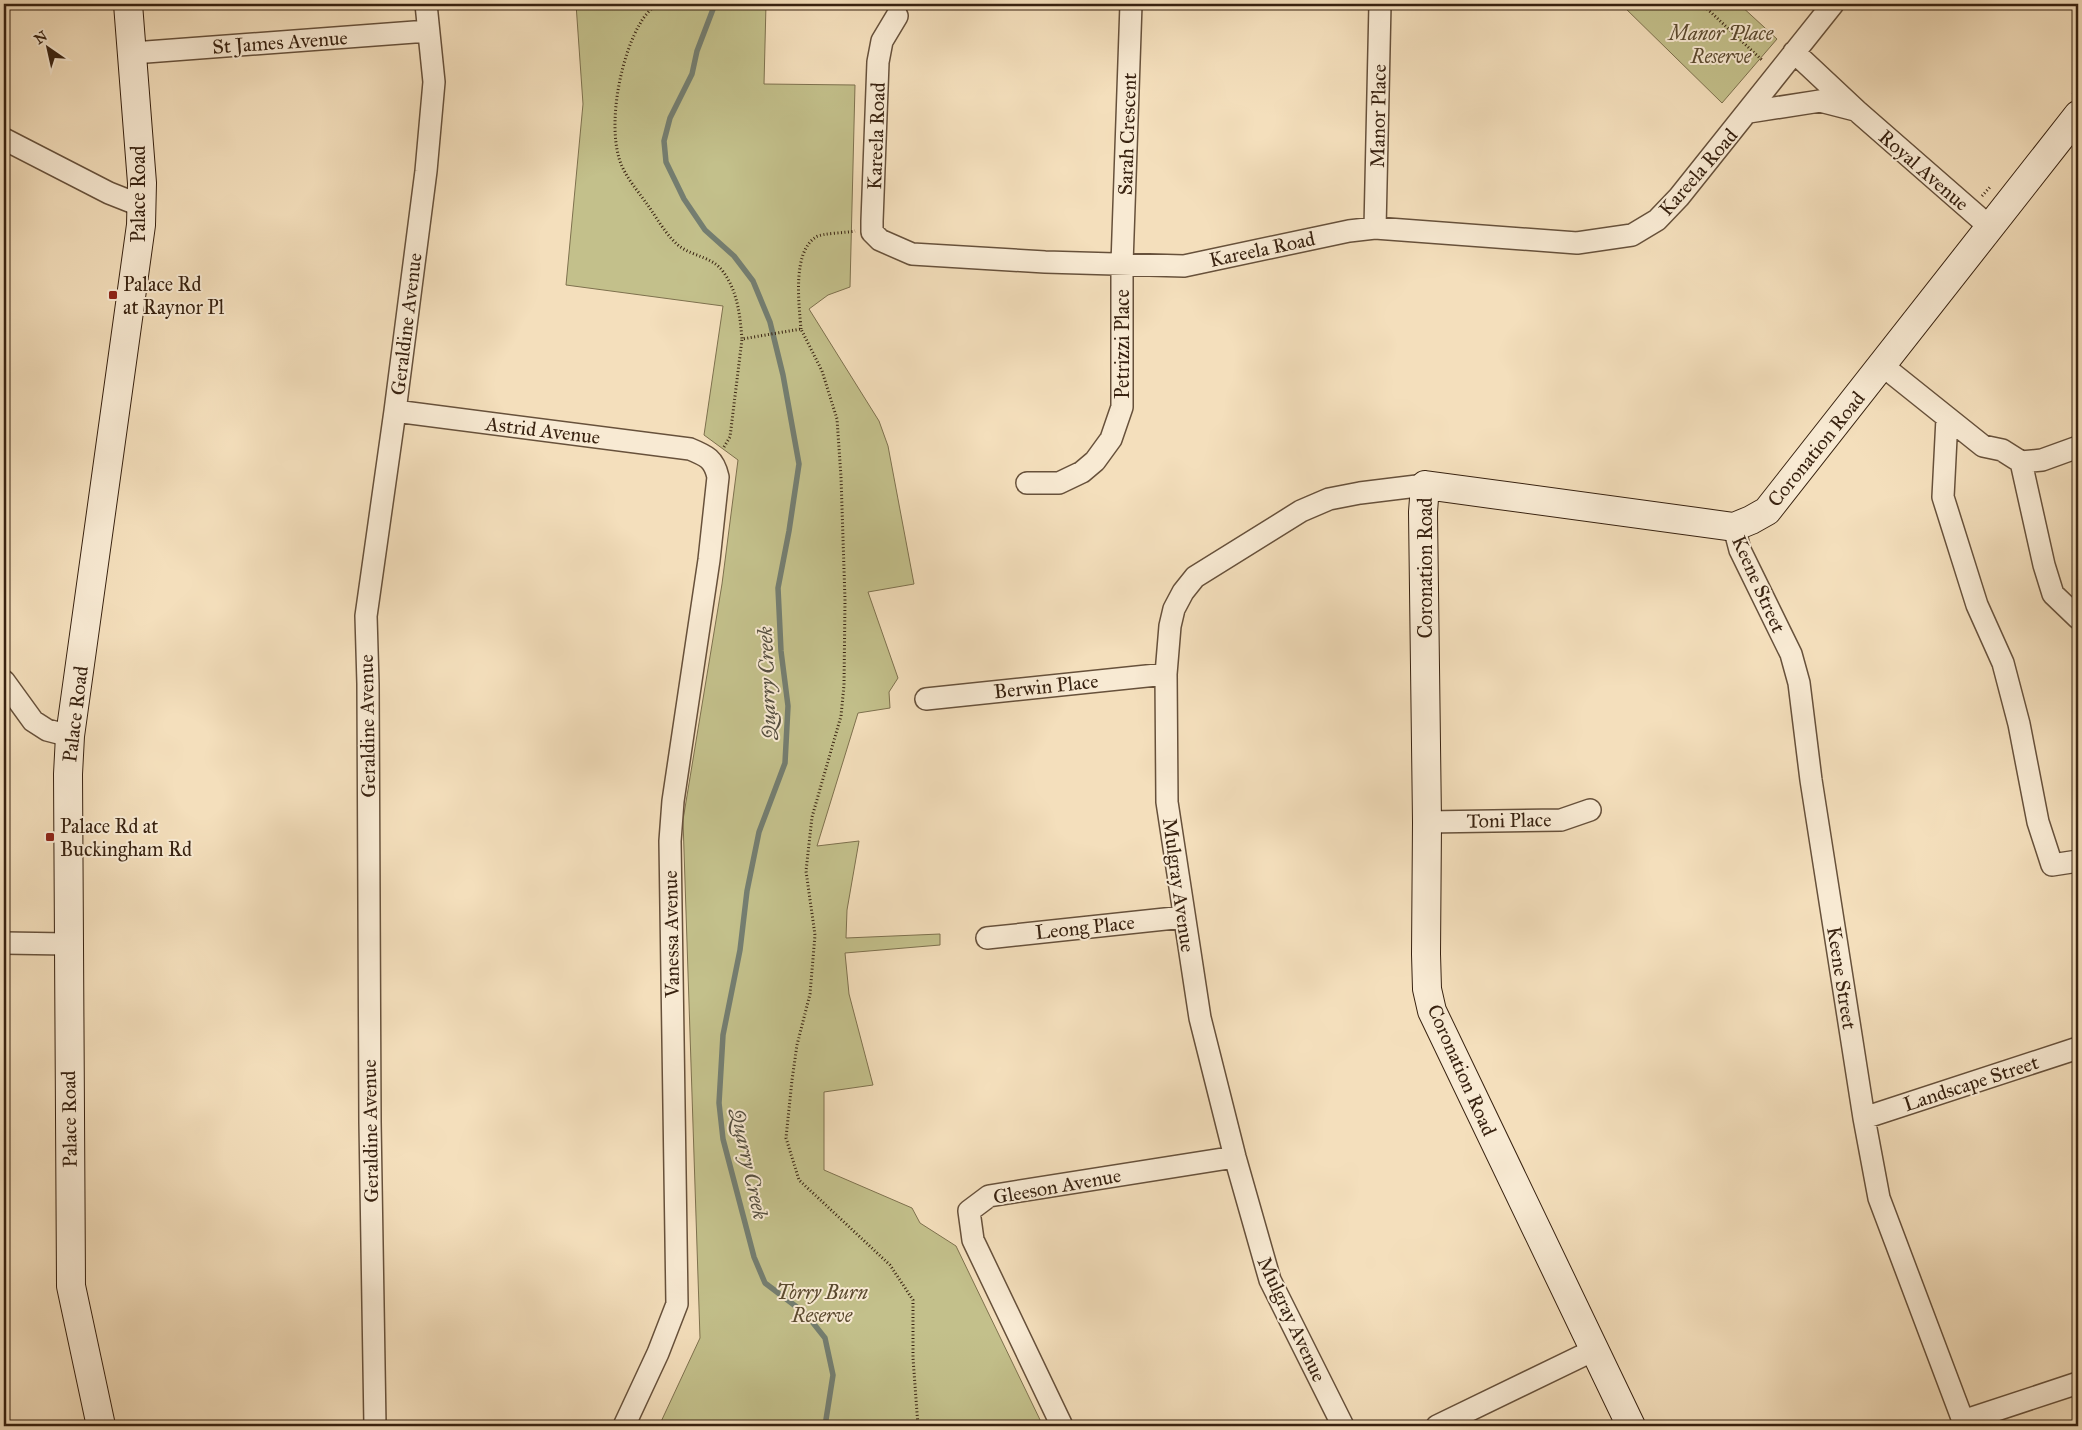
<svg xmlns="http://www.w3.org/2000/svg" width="2082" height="1430" font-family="'IM FELL Great Primer',serif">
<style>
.green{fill:#c3c08b;stroke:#7e714e}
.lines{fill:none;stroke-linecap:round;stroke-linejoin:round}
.stream{stroke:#747e71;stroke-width:5.5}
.street-casing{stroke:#67513b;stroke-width:24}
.secondary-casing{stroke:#382210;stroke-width:30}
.path{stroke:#382210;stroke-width:3;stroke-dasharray:1 2.5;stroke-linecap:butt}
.street{stroke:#f8ead3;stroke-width:21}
.secondary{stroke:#f8ead3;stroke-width:28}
.poi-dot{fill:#8f2418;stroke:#f8ead3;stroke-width:2}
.labels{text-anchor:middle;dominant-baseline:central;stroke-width:4;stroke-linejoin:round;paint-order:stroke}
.park-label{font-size:20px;font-style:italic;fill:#5b4a2f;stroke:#f8ead3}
.street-label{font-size:20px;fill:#382210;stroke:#f8ead3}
.poi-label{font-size:20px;fill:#382210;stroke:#f8ead3;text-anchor:start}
.water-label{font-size:21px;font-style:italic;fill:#565041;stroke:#f8ead3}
</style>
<rect width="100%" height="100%" fill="#f4dfbc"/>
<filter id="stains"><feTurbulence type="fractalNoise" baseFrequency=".004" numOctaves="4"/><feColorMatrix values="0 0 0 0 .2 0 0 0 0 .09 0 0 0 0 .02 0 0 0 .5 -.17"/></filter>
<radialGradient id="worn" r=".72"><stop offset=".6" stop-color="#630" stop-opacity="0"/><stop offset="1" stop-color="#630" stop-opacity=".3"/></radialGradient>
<path class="green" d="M576 4H766L764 84 855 85 850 287 828 295 809 309 879 421 888 446 914 584 868 592 898 678 889 692 890 708 858 713 817 846 859 841 847 910 846 938 940 934V945L845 953 849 994 873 1085 824 1092V1170L912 1208 920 1223 956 1246 1043 1426H659L700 1338 683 820 722 584 738 460 704 435 723 306 566 285 583 104Z
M1621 4H1739L1777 39 1722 103Z"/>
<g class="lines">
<path class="stream" d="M715 4 697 51 692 74 670 118 664 141 666 162 684 199 705 230 734 256 753 281 770 322 783 375 799 464 789 531 778 588 781 651 788 706 785 763 759 832 747 891 740 950 723 1035 719 1103 723 1139 754 1257 765 1283 806 1314 825 1338 833 1375 825 1426"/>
<g class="street-casing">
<path id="street" d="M897 16 882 41 878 62 872 221V232L880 240 912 254 1045 262 1184 266 1349 231 1375 228 1577 243 1632 235 1657 220 1679 197 1833 4
M1794 52 1857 111 1991 228
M133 53 428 31
M1749 112 1820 101 1855 110
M4 139 109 193 142 206
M1375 228 1380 4
M1883 366 1983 446 2002 450 2021 462 2042 460 2078 447
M395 411 690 449C707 456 714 459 718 477L709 560 673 801 670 841 677 1304 658 1353 624 1426
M1947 418 1943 497 1977 605 2003 663 2019 724 2038 822 2052 865 2078 861
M2021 462 2044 565 2053 594 2078 618
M1027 483H1059L1082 472 1095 461 1111 439 1122 407V264L1131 4
M1734 527 1740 550 1791 654 1799 683 1811 780 1864 1118 1879 1198 1965 1426
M4 681 33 721 47 730 70 736
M926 699 1166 674
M1427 822 1561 820 1590 810
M987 938 1184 917
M4 943 67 944
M1864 1118 2078 1048
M1963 1421 2078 1383
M375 1426 370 1122 368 684 366 616 395 411 426 171 434 82 426 4
M1062 1426 973 1240 969 1211 989 1196 1235 1157
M1343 1426 1270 1280 1235 1157 1200 1018 1167 802 1166 674 1170 626 1174 609 1183 592 1195 577 1301 511 1329 499 1360 493 1425 485
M1437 1426 1594 1350"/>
</g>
<g class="secondary-casing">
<path id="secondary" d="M101 1426 71 1286 68 774 70 736 141 225 142 183 128 4
M1631 1426 1432 1011 1427 989 1426 954 1427 822 1423 512 1425 485 1734 527 1751 520 1767 511 2078 115"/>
</g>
<path class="path" d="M656 4C651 9 645 15 641 22 621 55 608 120 619 158 624 176 639 192 649 207 658 220 667 236 679 246 694 257 714 257 724 273 738 293 740 316 742 339L801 329 822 371 837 419 841 477 845 600 844 685 841 716 812 817 806 871 815 935 810 994 797 1045 792 1080 786 1138 799 1180 890 1265 913 1300V1358L918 1426
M1702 4 1763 61
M2073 94 2078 86
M1982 196 1991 186
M801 329C799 304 792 252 816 237 822 233 846 233 855 231
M724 447 730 437 742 339"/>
<use href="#street" class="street"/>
<use href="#secondary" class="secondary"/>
</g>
<g class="poi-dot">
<rect x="108" y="290" width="10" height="10" rx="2.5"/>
<rect x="45" y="832" width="10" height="10" rx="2.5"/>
</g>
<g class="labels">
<g class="park-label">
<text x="1721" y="33">Manor Place<tspan x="1721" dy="23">Reserve</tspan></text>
<text x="822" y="1292">Torry Burn<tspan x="822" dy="23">Reserve</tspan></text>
</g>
<g class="street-label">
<text transform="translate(280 42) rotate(-4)">St James Avenue</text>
<text transform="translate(1378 116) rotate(-89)">Manor Place</text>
<text transform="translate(1127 134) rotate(-88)">Sarah Crescent</text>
<text transform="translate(876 136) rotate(-88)">Kareela Road</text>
<text transform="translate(1924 170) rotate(41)">Royal Avenue</text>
<text transform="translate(1698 172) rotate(-49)">Kareela Road</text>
<text transform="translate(138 194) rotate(-90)">Palace Road</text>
<text transform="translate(1262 249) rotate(-12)">Kareela Road</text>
<text transform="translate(406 324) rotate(-83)">Geraldine Avenue</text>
<text transform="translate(1122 344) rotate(-90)">Petrizzi Place</text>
<text transform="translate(543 430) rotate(7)">Astrid Avenue</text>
<text transform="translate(1816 449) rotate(-51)">Coronation Road</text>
<text transform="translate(1425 568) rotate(-90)">Coronation Road</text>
<text transform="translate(1759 584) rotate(66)">Keene Street</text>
<text transform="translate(1046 686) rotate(-6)">Berwin Place</text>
<text transform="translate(75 714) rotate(-83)">Palace Road</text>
<text transform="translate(367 726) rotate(-91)">Geraldine Avenue</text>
<text transform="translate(1509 820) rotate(-1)">Toni Place</text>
<text transform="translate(1179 885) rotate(82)">Mulgray Avenue</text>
<text transform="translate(1085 927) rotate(-6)">Leong Place</text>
<text transform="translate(671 934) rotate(-91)">Vanessa Avenue</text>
<text transform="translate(1842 978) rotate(81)">Keene Street</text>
<text transform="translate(1462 1070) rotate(66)">Coronation Road</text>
<text transform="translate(1971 1083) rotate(-18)">Landscape Street</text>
<text transform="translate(69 1119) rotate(-91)">Palace Road</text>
<text transform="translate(370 1131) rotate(-91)">Geraldine Avenue</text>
<text transform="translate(1057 1186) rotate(-10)">Gleeson Avenue</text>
<text transform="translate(1292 1319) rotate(65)">Mulgray Avenue</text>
</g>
<g class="poi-label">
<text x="123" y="284">Palace Rd<tspan x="123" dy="23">at Raynor Pl</tspan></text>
<text x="60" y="826">Palace Rd at<tspan x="60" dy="23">Buckingham Rd</tspan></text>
</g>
<g class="water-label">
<text transform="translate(767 683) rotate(-92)">Quarry Creek</text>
<text transform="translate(749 1164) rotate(78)">Quarry Creek</text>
</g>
</g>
<rect width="2082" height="1430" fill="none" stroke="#f4dfbc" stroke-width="20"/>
<rect x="5" y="5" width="2072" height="1420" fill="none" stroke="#382210" stroke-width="2.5"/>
<rect x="10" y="10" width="2062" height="1410" fill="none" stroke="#382210"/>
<g transform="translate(48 48) rotate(326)" stroke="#f8ead3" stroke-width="4" paint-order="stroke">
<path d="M0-4L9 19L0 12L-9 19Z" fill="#382210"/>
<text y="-8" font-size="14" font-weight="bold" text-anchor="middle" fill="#382210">N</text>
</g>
<rect width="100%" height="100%" filter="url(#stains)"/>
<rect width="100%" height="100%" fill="url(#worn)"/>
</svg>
